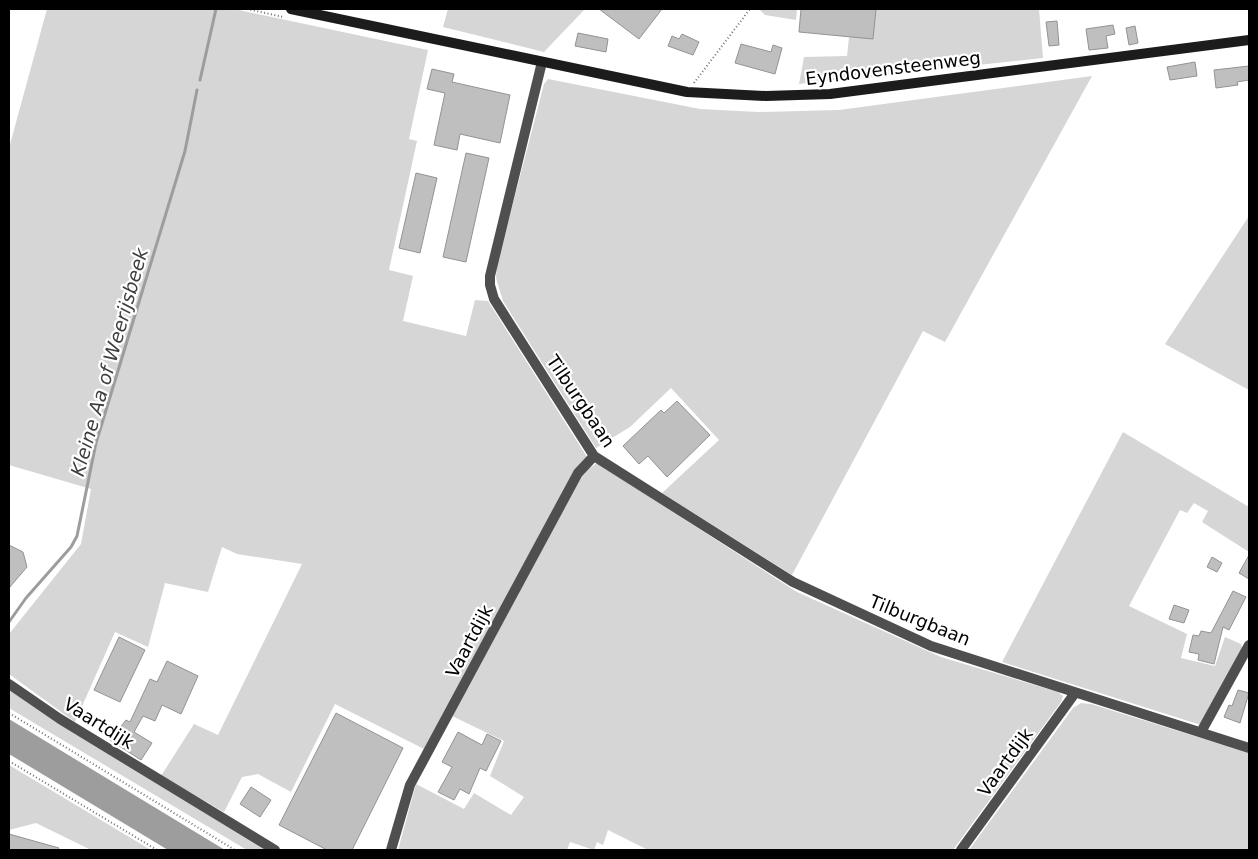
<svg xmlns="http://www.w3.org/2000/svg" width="1258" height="859" font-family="'DejaVu Sans',sans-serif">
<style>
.green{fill:#d6d6d6}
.water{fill:#9d9d9d}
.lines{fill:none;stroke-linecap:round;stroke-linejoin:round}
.stream{stroke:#9d9d9d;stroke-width:3}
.building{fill:#bfbfbf;stroke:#939393}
.path{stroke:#717171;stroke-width:2;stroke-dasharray:1 2.5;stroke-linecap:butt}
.street{stroke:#4f4f4f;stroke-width:10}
.secondary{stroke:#1c1c1c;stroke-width:10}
.labels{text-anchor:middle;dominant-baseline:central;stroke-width:4.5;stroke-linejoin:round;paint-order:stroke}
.street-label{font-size:18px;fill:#000;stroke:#fff}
.water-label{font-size:19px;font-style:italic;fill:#3e3e3e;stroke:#fff}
</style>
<rect width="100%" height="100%" fill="#fff"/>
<path class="green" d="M47 9H234L428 50 409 139 417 141 389 270 413 276 403 321 466 336 475 300 488 301 587 457 575 470 424 749 335 704 291 792 258 774 242 777 224 812 161 776 194 724 218 735 302 564 237 554 222 547 208 592 165 583 148 647 115 632 75 722 9 674V634L81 544 91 489 9 465V148Z
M448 9H585L544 52 443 27Z
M759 9H797L796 20 765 15Z
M852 9H1039L1043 58 799 84 804 57 847 56Z
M1092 76 945 342 923 331 792 575 662 493 719 440 671 388 630 427 596 448 503 301 496 278 497 265 544 84 548 79 700 109 758 112 839 110Z
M1249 216V390L1165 344Z
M1123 432 1249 507V552L1202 522 1208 511 1194 503 1187 513 1180 510 1129 606 1187 634 1181 658 1215 666 1225 637 1241 644 1242 648 1201 725 1002 662Z
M597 463 797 592 941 657 1058 692 1063 696 1061 702 953 850H648L608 830 603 845 597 842 594 850 570 842 567 850H398L416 784 464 809 474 793 511 815 524 797 490 776 504 741 452 716 582 473Z
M9 688 270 850H247L9 708Z
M1081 703 1091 704 1249 753V850H969L1073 708Z
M9 765 151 850H91L36 823 9 830Z"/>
<path class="water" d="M9 719 225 850H168L9 754Z"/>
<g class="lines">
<path class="stream" d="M200 80 216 9
M9 622 26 598 71 547 77 536 96 443 185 151 197 90"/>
</g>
<path class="building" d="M599 9H662L639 39Z
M801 9H876L873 39 799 32Z
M1057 21 1059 45 1049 46 1046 22Z
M1113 25 1115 34 1106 36 1108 48 1089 50 1086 29Z
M1135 26 1138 43 1129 45 1126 28Z
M578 33 608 39 606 52 575 46Z
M682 34 699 42 693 55 668 46 672 36 679 39Z
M741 44 771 52 773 45 782 48 775 74 735 63Z
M1195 62 1197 76 1170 80 1167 67Z
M1249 66V80L1237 82 1238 85 1216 88 1214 70Z
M432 69 454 74 452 82 510 95 500 143 460 134 457 150 434 145 445 93 427 89Z
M466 153 489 158 466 262 443 257Z
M416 173 437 178 420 253 399 248Z
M677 401 710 435 667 477 648 456 639 464 623 446 661 410 664 413Z
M9 545 23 552 27 567 9 588Z
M1249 555V579L1239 573Z
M1212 557 1222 563 1217 572 1207 567Z
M1233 591 1246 597 1229 630 1223 627 1214 664 1198 660 1199 654 1189 652 1193 635 1199 636 1201 631 1211 633Z
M1174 605 1189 610 1184 623 1169 619Z
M119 637 145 650 120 702 94 690Z
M167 661 198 676 181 714 162 705 155 721 143 716 134 732 152 743 141 760 110 740 126 720 130 722 150 679 157 682Z
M1238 690 1249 693 1240 723 1224 717 1229 705 1232 706Z
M336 713 403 748 352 850H327L279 825Z
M458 732 482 745 487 734 501 741 486 771 480 768 469 794 460 789 454 800 438 792 452 767 442 762Z
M251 787 271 800 260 817 240 804Z
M9 834 59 848 58 850H9Z"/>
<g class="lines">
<path class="path" d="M247 9 283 17
M694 83 750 9
M9 713 235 850
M9 761 157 850"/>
<path class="street" d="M542 62 490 276V285L494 299 594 456 793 582 931 646 1249 748
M9 684 60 719 275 850
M1201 732 1249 645
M391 850 410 785 578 473 594 456
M961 850 1075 693"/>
<path class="secondary" d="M291 9 687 92 766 96 830 94 1249 40"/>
</g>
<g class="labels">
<g class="street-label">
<text transform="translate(893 68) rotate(-7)">Eyndovensteenweg</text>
<text transform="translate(581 401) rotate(56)">Tilburgbaan</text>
<text transform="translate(920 620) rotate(22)">Tilburgbaan</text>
<text transform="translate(469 641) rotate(-62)">Vaartdijk</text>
<text transform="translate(99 723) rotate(32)">Vaartdijk</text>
<text transform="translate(1005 762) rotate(-54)">Vaartdijk</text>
</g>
<g class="water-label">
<text transform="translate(109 362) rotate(-74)">Kleine Aa of Weerijsbeek</text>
</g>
</g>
<rect width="1258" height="859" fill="none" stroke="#000000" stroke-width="20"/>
</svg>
